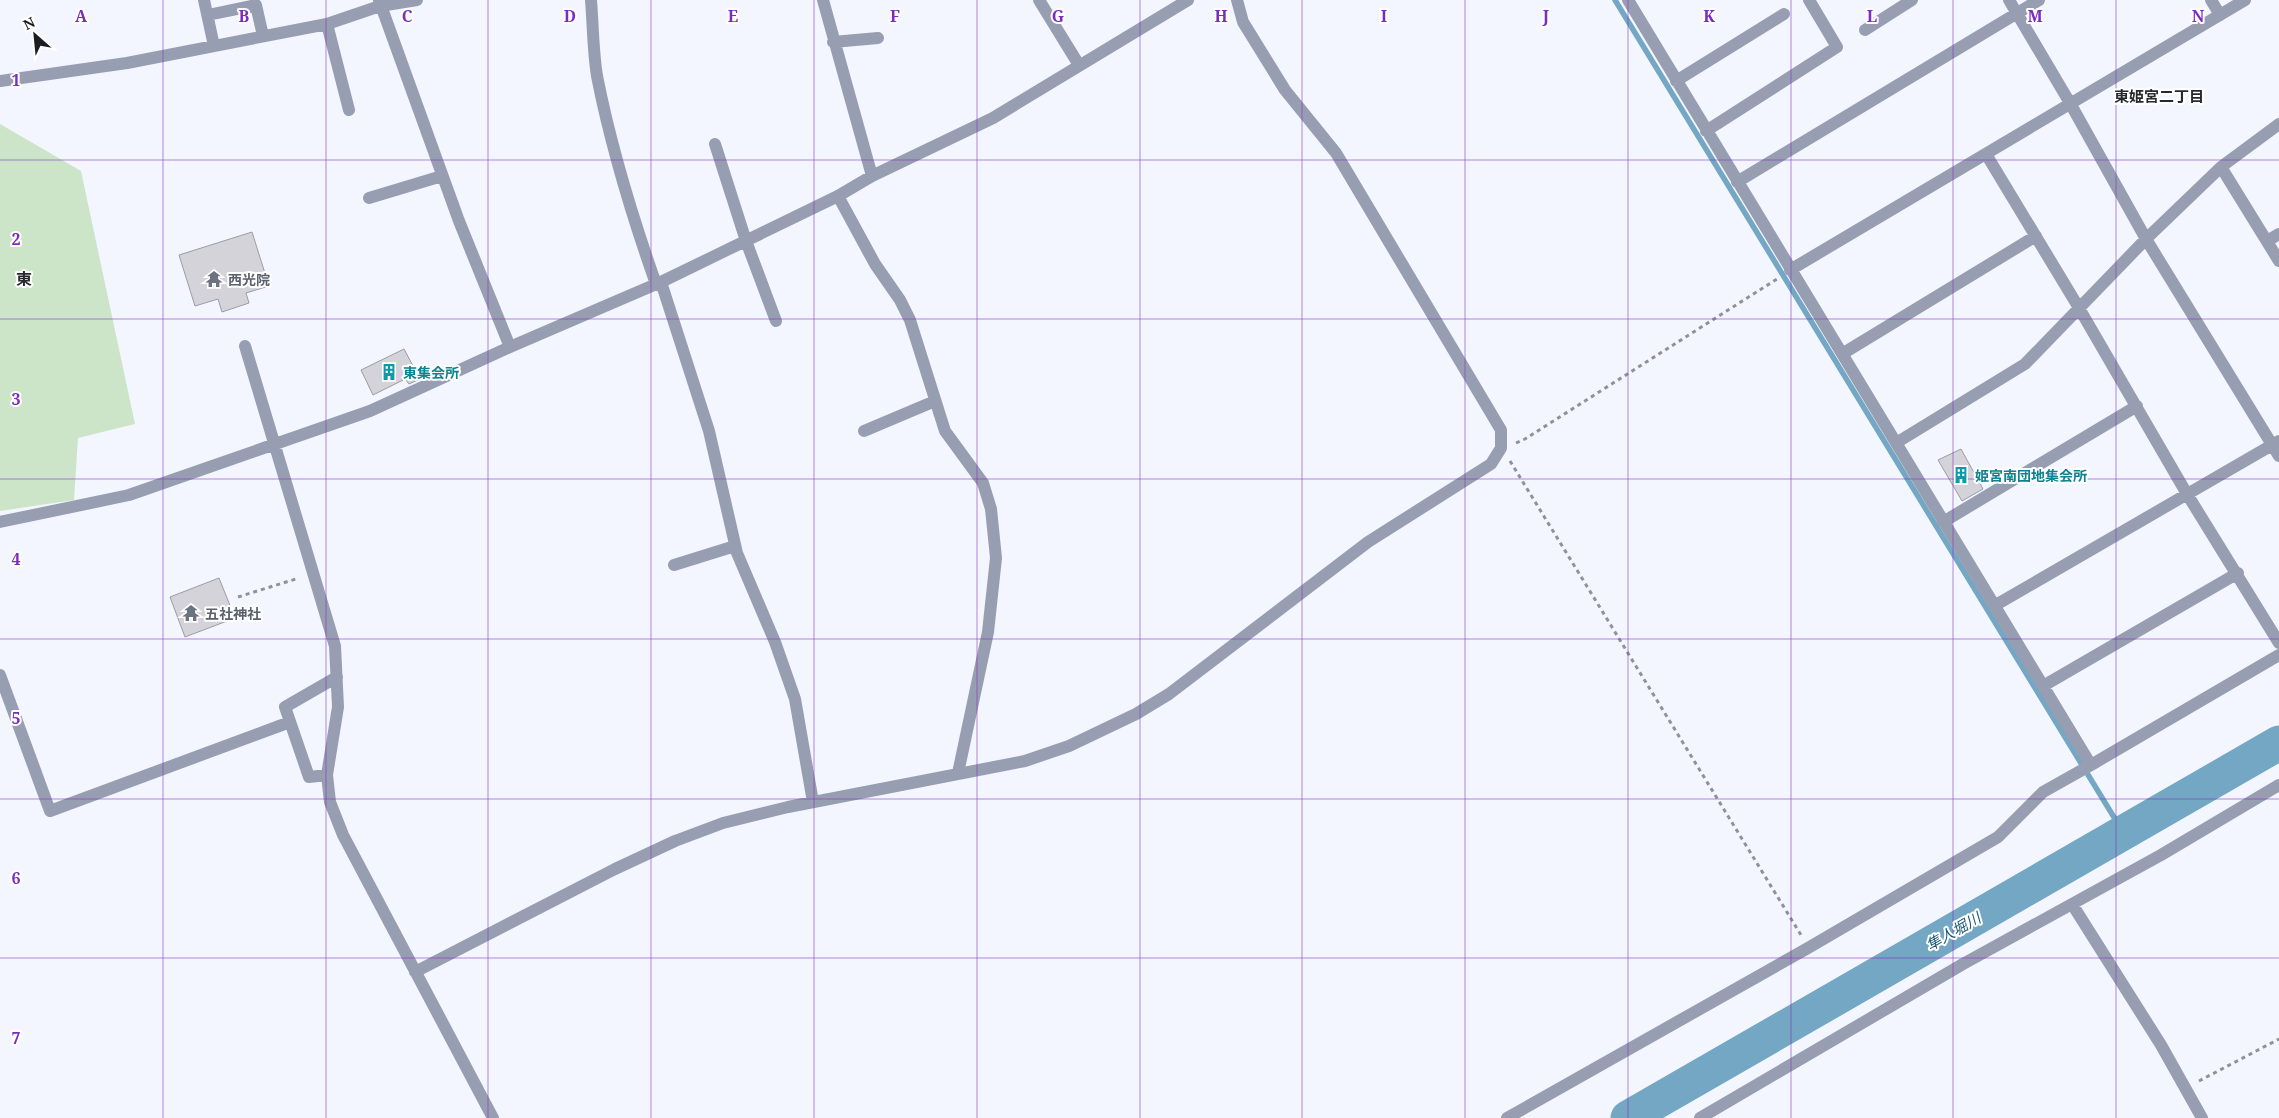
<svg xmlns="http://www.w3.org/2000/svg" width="2279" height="1118" font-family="'Noto Serif','Noto Sans JP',serif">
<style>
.green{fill:#cce5c8}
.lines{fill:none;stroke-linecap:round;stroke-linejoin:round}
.stream{stroke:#74a7c4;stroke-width:5.5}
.river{stroke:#74a7c4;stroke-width:35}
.building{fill:#d5d3da;stroke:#9d9ba3}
.path{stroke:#909298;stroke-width:3;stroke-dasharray:4 4;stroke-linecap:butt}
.minor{stroke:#989eb2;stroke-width:12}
.grid{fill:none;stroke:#7b2cbf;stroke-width:1;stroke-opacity:0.55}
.labels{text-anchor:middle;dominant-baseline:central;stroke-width:4;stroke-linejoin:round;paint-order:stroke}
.worship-label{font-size:14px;font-weight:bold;fill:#5b616d;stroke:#fff;text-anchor:start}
.culture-label{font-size:14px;font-weight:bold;fill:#0d838f;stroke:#fff;text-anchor:start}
.neighbourhood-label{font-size:15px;font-weight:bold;fill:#27292e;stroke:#fff}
.water-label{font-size:15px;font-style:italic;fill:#1d5b7a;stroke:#fff}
.quarter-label{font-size:16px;font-weight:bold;fill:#27292e;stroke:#fff}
.grid-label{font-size:16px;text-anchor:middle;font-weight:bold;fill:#7b2cbf;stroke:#fff;stroke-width:4;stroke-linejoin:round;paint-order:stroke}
</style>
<rect width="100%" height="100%" fill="#f3f6fe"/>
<path class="green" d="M0 124 81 171 135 424 78 438 74 500 0 511Z"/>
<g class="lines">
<path class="stream" d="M1615 0 2123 832"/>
<path class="river" d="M1628 1118 2279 743"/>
</g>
<path class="building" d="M252 232 269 286 246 293 249 303 222 312 218 299 195 306 179 255Z
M404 349 420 379 409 384 405 379 373 395 361 370Z
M1961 449 1983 489 1962 501 1938 460Z
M219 578 235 618 185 637 170 597Z"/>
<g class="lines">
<path class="path" d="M1516 443 1525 439 1777 279
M1510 461 1801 935
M238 597 299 578
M2199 1081 2279 1039"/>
<path class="minor" d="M204 0 214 46
M379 0 459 221 510 347
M591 0C593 25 593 51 597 76 611 147 632 216 656 284
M823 0 872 176
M1039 0 1079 65
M1628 0 2091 765 2279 655
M2009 0 2070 103 2146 239 2279 456
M2211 0 2220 15
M208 15 256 5 263 36
M327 24 349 110
M1865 30 1912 0
M833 42 878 38
M0 81 127 63 327 24 380 6 417 0
M1676 81 1784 14
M1706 131 1837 47 1809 0
M715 144 746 241 776 321
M1986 154 2079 308 2187 494 2279 643
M2221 167 2279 261
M1737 182 2039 0
M838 196 875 264 900 300 910 320 945 431 983 483 991 509 996 558 988 632 958 773
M369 198 442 176
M2267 241 2279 234
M1790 270 2245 0
M661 282 709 431 737 553 775 642 795 699 813 802
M245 346 335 646 338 707 327 775 330 802 343 835 493 1118
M1842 354 2036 236
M864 431 935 401
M1896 443 2025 364 2146 239 2221 167 2279 124
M0 522 129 495 370 411 510 347 661 282 838 196 872 176 993 118 1188 0
M1943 522 2137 406
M674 565 735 546
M1994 606 2279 441
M0 675 50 811 290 722
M2043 686 2238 573
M327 775 309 777 285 707 337 677
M2072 904 2161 1045 2202 1118
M415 972 615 869 675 841 723 823 788 807 1025 761 1069 746 1136 714 1169 694 1368 542 1491 464 1501 448V430L1336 153 1285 90 1243 22 1237 0
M1507 1118 1808 948 1998 837 2043 792 2091 765
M1700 1118 1963 964 2161 855 2279 785"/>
</g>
<path class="grid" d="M163 0V1118M326 0V1118M488 0V1118M651 0V1118M814 0V1118M977 0V1118M1140 0V1118M1302 0V1118M1465 0V1118M1628 0V1118M1791 0V1118M1953 0V1118M2116 0V1118M0 160H2279M0 319H2279M0 479H2279M0 639H2279M0 799H2279M0 958H2279"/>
<defs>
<g id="temple-bare" transform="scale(1.35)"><path d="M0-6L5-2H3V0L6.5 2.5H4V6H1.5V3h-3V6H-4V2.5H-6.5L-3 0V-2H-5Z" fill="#6b7280" stroke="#fff" stroke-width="2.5" paint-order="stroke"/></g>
<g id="building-bare" transform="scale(1.35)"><path d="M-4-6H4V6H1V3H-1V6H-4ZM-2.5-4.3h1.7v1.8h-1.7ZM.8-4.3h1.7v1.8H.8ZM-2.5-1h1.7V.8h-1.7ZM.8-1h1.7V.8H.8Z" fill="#0f9aa8" stroke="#fff" stroke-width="2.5" paint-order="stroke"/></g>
</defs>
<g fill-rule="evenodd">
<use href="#temple-bare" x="214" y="279"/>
<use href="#building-bare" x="389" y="372"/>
<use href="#building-bare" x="1961" y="475"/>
<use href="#temple-bare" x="191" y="613"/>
</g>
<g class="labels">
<g class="worship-label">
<text x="228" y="279">西光院</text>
<text x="205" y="613">五社神社</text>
</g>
<g class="culture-label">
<text x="403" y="372">東集会所</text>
<text x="1975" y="475">姫宮南団地集会所</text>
</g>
<g class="neighbourhood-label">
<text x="2159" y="96">東姫宮二丁目</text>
</g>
<g class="water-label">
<text transform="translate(1953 931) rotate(-30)">隼人堀川</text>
</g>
<g class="quarter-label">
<text x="24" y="279">東</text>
</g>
</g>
<g class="grid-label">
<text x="81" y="22">A</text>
<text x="244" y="22">B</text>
<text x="407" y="22">C</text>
<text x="570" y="22">D</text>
<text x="733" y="22">E</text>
<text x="895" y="22">F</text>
<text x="1058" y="22">G</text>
<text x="1221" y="22">H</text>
<text x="1384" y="22">I</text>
<text x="1546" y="22">J</text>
<text x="1709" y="22">K</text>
<text x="1872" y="22">L</text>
<text x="2035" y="22">M</text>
<text x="2198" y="22">N</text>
<text x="16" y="86">1</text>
<text x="16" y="245">2</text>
<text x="16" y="405">3</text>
<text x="16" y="565">4</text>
<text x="16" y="724">5</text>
<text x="16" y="884">6</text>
<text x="16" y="1044">7</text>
</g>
<g transform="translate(35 35) rotate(333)" stroke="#ffffff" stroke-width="4" paint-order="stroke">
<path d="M0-4L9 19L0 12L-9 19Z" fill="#1c1d20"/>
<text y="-8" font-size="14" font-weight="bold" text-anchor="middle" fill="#1c1d20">N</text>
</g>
</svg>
